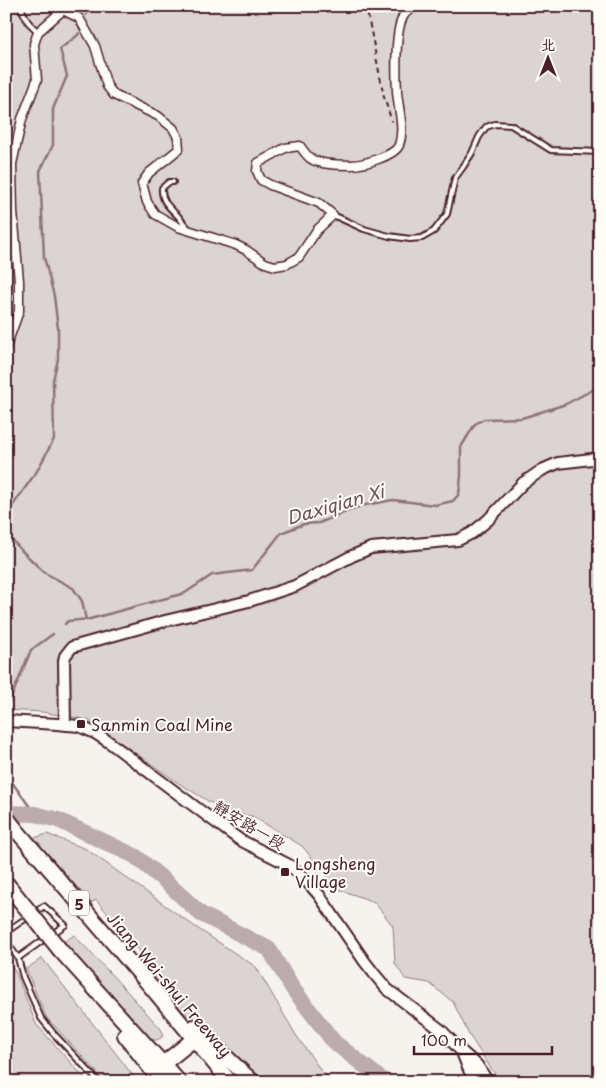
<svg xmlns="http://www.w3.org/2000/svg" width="606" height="1088" font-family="'Playpen Sans','LXGW WenKai TC',sans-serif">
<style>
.green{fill:#dcd4d2;stroke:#937a7e}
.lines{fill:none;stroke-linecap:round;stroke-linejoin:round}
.stream{stroke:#8e7378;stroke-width:2.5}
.river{stroke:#bbabac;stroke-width:16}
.lane-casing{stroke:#4a1f2b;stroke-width:8}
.street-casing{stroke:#4a1f2b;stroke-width:11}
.secondary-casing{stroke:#4a1f2b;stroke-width:14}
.highway-casing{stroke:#4a1f2b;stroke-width:18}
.path{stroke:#4a1f2b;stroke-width:2;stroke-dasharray:5 4;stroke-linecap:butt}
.lane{stroke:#fdfcf7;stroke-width:4}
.street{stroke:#fdfcf7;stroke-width:8}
.secondary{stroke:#fdfcf7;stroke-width:10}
.highway{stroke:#fdfcf7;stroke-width:14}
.highway-bridge-casing{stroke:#4a1f2b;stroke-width:18;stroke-linecap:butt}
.highway-bridge{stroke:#fdfcf7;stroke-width:14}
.poi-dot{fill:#4a1f2b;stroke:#fdfcf7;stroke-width:2}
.labels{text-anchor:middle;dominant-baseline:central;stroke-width:4;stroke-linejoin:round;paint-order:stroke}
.shield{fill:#fdfcf7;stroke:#806168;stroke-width:1}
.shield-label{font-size:15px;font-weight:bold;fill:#4a1f2b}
.poi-label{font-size:16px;fill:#4a1f2b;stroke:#fdfcf7;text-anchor:start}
.street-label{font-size:16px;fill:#4a1f2b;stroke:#fdfcf7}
.water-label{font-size:18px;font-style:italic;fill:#725058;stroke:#fdfcf7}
</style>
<rect width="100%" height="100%" fill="#f6f3ef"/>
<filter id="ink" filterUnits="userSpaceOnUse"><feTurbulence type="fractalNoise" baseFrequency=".02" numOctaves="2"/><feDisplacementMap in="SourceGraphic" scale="10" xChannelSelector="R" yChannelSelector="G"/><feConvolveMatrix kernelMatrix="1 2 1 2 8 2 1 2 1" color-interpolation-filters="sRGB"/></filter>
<g filter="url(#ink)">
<path class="green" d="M6 6H600V1082H500L469 1035 453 1002 429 983 405 979 395 963 393 926 374 902 338 889 302 846 252 816 228 813 180 784 88 720 42 712 6 710Z
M47 834 86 849 194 926 256 967 296 1035 322 1072 334 1082H258L151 981 156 976 149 968 152 965 96 900 91 903 34 838Z
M74 935 124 988 161 1029 163 1033 162 1037C157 1041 153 1041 147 1038L61 944Z
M6 958 16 973 36 1024 88 1082H6L9 982H6Z
M42 958 138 1082H106L46 1017 26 969Z"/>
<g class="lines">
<path class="stream" d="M86 15 90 6
M6 515 37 471 54 439 53 380 58 359V329L54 296 44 257 40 171 53 145V109L67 76 60 49 78 35 79 33
M6 533 22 551 45 573 73 588 82 601 86 620
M65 624 68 621 90 619 185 593 212 575 252 570 281 533 304 524 319 523 360 506 393 500 435 505 453 501 459 494 461 476V447L475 424 484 419 522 418 566 404 600 386
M6 715 8 705 31 650 53 634
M6 774 35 814"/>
<path class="river" d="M6 813 35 814 58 820 135 856 165 881 201 914 269 949 293 989 334 1042 385 1082"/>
<g class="lane-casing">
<path id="lane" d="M20 6 28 22 38 32
M173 182H169L162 188C161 201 169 207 178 216 181 220 185 225 189 229
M333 215 364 229 389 236 410 239 422 238 434 231 447 214 455 178 463 167 472 153 479 137 486 127 495 124 511 125 551 150 600 152
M6 932 44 906 65 925 52 934
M6 941 18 958 23 977 41 1018 54 1034 99 1082
M18 958 46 938"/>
</g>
<g class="street-casing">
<path id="street" d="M6 347 19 311V281L13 211 12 164 22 119 37 80 34 44 38 32 63 10 79 18 95 46 107 86 114 95 158 116 173 128 178 137 179 149 149 173 142 183 147 202 155 214 178 227 236 245 246 250 265 263 275 266 287 264 299 257 317 230 333 215 319 203 270 185 261 180 257 171 258 163 285 148 300 146C303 150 306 155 310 158 319 165 339 165 351 165 362 165 395 156 399 145 405 128 398 108 397 91 396 74 395 35 402 19 404 12 410 10 416 6"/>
</g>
<g class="secondary-casing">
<path id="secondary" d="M6 721 57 724 79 726 95 733 109 742 214 821 240 840 289 865 304 878 319 895 365 962 376 976 387 989 441 1030 462 1052 477 1065 488 1082
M65 725 64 661 65 656 72 647 165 621 249 601 295 586 352 556 371 548 458 540 472 533 488 520 523 483 542 470 558 463 600 458
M463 1055 469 1070 476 1082"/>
</g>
<g class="highway-casing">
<path id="highway" d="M6 817 17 831 152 988 230 1082
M61 951 179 1082
M194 1027 253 1082
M125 1035 161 1082
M163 1064 194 1039"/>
</g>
<path class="path" d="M366 6 384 97 392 122
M595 1082 600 1072"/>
<use href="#lane" class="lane"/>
<use href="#street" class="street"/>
<use href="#secondary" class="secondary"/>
<use href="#highway" class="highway"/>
<g class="highway-bridge-casing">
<path id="highway-bridge" d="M6 883 61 951"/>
</g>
<use href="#highway-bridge" class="highway-bridge"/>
</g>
</g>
<g class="poi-dot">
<rect x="76" y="719" width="10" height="10" rx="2.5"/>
<rect x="280" y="867" width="10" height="10" rx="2.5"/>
</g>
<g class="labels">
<rect class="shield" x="69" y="890.5" width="20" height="25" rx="4"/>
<g class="shield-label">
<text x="79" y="903">5</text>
</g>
<g class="poi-label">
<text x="91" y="724">Sanmin Coal Mine</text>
<text x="295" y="863">Longsheng<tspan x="295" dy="18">Village</tspan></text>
</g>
<g class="street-label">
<text transform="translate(250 824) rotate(31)">靜安路一段</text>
<text transform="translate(170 984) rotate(50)">Jiang Wei-shui Freeway</text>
</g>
<g class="water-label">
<text transform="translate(335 504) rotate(-16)">Daxiqian Xi</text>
</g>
</g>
<rect width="606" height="1088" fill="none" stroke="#fdfcf7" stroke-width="25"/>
<rect x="12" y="12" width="581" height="1063" fill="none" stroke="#4a1f2b" stroke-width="2" filter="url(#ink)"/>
<g transform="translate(548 58)" stroke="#fdfcf7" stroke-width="4" paint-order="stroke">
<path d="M0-4L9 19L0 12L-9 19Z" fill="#4a1f2b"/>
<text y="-8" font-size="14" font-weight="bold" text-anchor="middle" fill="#4a1f2b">北</text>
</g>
<path d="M414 1046v8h138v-8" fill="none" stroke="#4a1f2b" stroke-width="2.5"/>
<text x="421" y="1046" font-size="15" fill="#4a1f2b" stroke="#fdfcf7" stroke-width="4" paint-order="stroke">100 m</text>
</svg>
